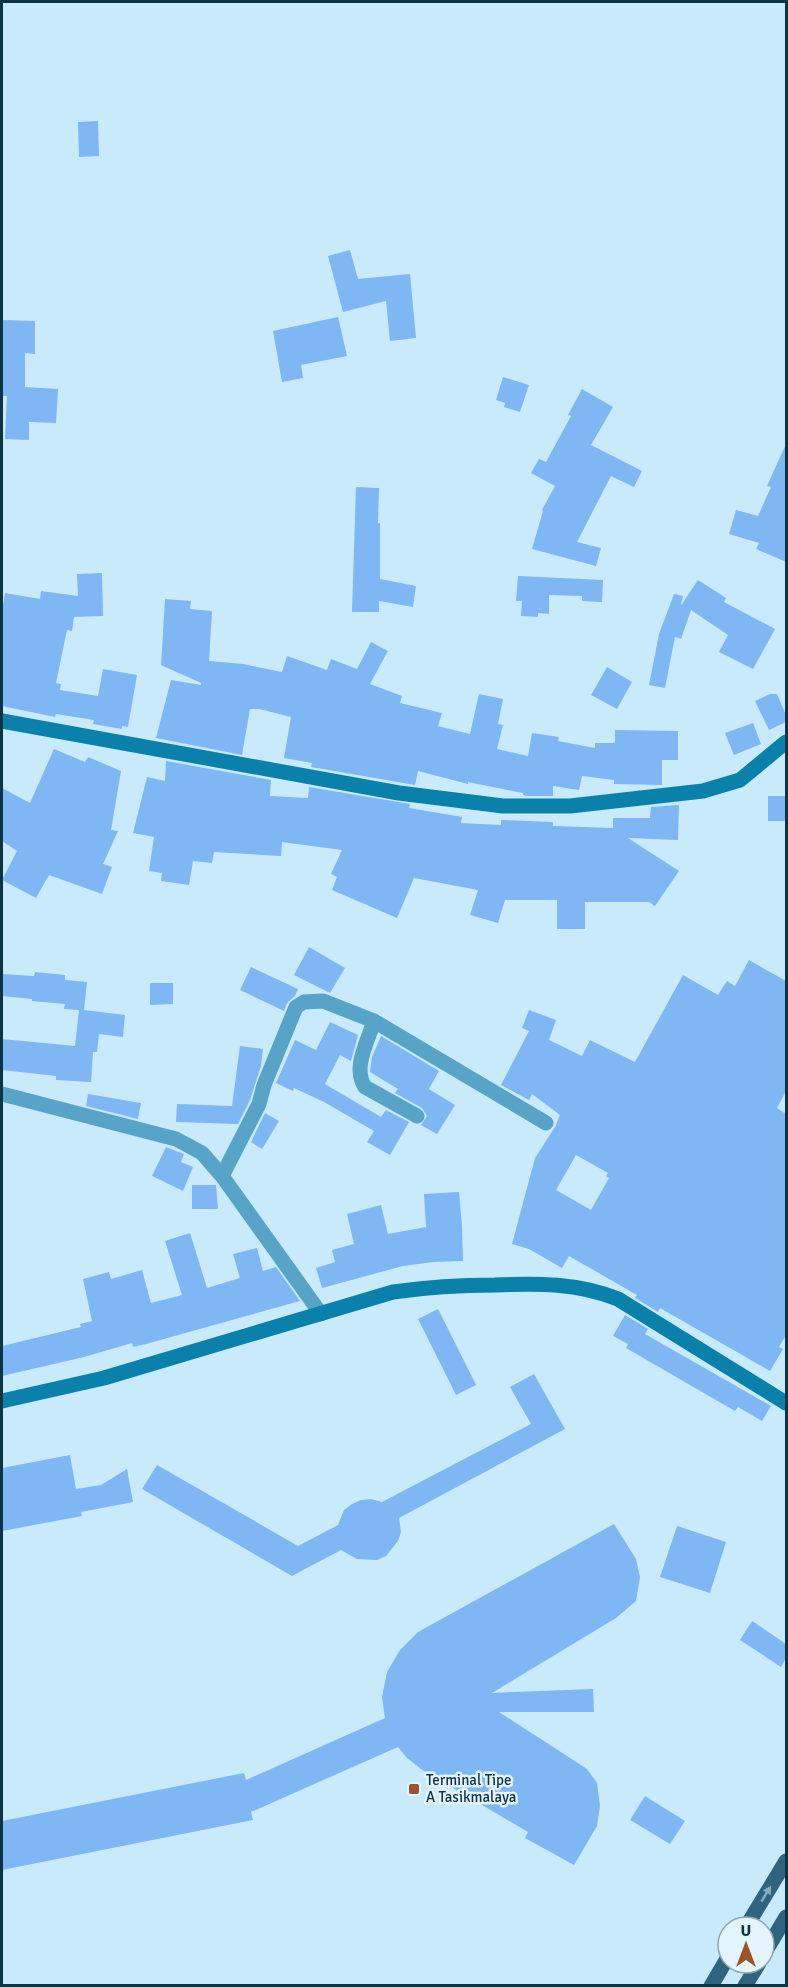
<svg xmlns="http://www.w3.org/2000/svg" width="788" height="1987" font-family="Signika,sans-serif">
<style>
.building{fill:#7eb7f3;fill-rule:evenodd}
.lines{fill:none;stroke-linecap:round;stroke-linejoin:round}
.street{stroke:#58a4c8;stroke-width:15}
.secondary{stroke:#0981ab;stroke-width:15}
.primary{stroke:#2e647d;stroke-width:15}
.oneway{fill:#88acbc}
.poi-dot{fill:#995429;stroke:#e3f4fc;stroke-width:2}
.labels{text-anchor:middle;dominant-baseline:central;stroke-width:5;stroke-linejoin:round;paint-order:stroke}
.poi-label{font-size:15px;fill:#0d3445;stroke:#e3f4fc;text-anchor:start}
</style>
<rect width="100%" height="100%" fill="#c8eafb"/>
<path class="building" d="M98 121 99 156 79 157 78 122Z
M350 250 358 279 410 274 416 338 390 341 386 301 343 312 328 256Z
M338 317 347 356 301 365 303 378 282 382 273 331Z
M2 320 35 321V354L25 353V387L58 389 56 423 29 422V440L5 439 7 396H2Z
M503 377 529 385 520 412 504 407 505 403 496 400Z
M582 389 613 407 591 445 642 471 634 487 611 476 577 542 601 548 596 566 532 549 543 511 542 510 555 486 531 473 539 459 546 462 571 416 568 415Z
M786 444V562L756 549 759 543 729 534 736 510 758 516 771 487 767 486Z
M356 487 379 488 378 523H380V579L416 586 413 607 379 601V612H352Z
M102 573 103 616 74 617 72 631 67 630 56 683 61 684 60 690 98 696 103 669 137 675 128 727 122 726V729L93 724 94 720 56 714 55 717 2 706V612L5 593 40 599 41 591 78 596 77 574Z
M518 576 603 580 602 602 582 601V596L549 595V614L538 613V617L521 616 522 601H516Z
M698 580 726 598 724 602 775 629 753 669 719 652 728 635 691 610 681 639 675 637 665 688 649 685 659 634 674 594 683 596 681 604 683 605 682 604Z
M165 599 191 601 190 609 212 611 209 661 243 664 282 672 287 656 327 670 331 659 357 669 371 642 388 651 370 684 402 696 400 703 442 713 438 726 470 734 479 694 503 699 498 724 503 725 497 749 528 756 532 733 559 737 558 741 595 748V743H615V730L678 731V760H662V785L614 784V780L582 776 579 790 553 786V796H527L523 795V793L468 782V784L418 771 415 785 311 767 312 763 284 758 291 717 259 709H250L242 755 156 738 171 680 201 685V683L161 665Z
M607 667 632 682 617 709 591 695Z
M770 694H777L786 715V722L769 730 755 701Z
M753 723 761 744 734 755 725 733Z
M54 749 85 762 88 757 121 771 111 830 118 831 103 864 112 867 102 894 49 875 36 898 2 880 17 851 2 841V788L30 803Z
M166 761 271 780 270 796 308 798 309 787 410 804 409 808 462 817 461 823 501 825V820L553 822V826L613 828V818H650L651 807 679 805 678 840 628 838 679 871 655 906 649 902H585V929H557V900H505L498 923 470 915 478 890 414 878 397 918 332 890 337 877 331 874 342 850 282 842 281 856 214 852 212 863 193 861 189 885 161 881 162 873 149 871 154 837 133 833 147 777 165 781Z
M768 796H786V821H768Z
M309 947 345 968 330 993 294 975Z
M749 960 786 981V1091L777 1108 786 1114V1335L779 1347 783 1349 770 1371 660 1308 658 1312 635 1298 637 1295 569 1256 562 1268 529 1249 512 1244 535 1158 555 1127 560 1115 532 1094 529 1100 501 1085 529 1031 522 1028 529 1010 556 1020 549 1040 582 1056 590 1040 635 1062 683 975 718 995 727 981 735 986ZM576 1155 608 1173 606 1176 609 1178 591 1210 556 1190Z
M251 967 298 989 295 996 287 1003 284 1011 240 990Z
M35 972 65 975V980L87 982 84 1010 125 1015 123 1037 99 1034 97 1052H93L91 1082 56 1080V1076L2 1070V1039L75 1046 79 1010 64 1009 65 1004 32 1001V999L2 996V974L34 976Z
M150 983H173V1004L150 1005Z
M330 1022 358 1035 351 1061 340 1055 325 1084 381 1117 386 1110 409 1122 390 1155 367 1142 374 1131 324 1102 294 1088 293 1091 276 1083 295 1040 316 1050Z
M381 1036 439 1071 429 1089 455 1105 437 1134 421 1125 427 1116 422 1108 395 1093 398 1089 370 1072 372 1057Z
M240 1046 263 1049 261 1066 250 1100 238 1124 176 1122 177 1104 232 1106Z
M88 1094 141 1103 138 1119 86 1106Z
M265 1113 279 1121 262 1149 251 1142Z
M166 1147 184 1154 181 1162 193 1167 183 1191 152 1176Z
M192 1185H216L218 1209H192Z
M459 1192 462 1226 463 1261 433 1262 403 1266 322 1288 316 1268 335 1262 332 1250 354 1244 347 1214 381 1205 388 1234 410 1230 426 1227 424 1194Z
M190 1233 207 1288 240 1278 233 1254 257 1248 263 1271 276 1267 300 1301 146 1344 133 1347 132 1343 84 1357 2 1376V1346L81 1327 80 1324 92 1321 83 1279 109 1272 111 1279 142 1270 151 1303 182 1295 165 1241Z
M438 1309 476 1385 456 1395 418 1319Z
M625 1315 648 1329 645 1334 771 1406 762 1421 738 1407 735 1411 626 1348 628 1344 613 1336Z
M534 1374 565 1429 399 1518 401 1532 398 1541 386 1556 377 1560 357 1559 341 1550 292 1576 142 1489 157 1465 298 1546 338 1525 344 1510 352 1504 361 1500 371 1499 382 1502 531 1424 510 1387Z
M70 1455 76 1489 101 1485 127 1469 133 1502 81 1512 82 1516 2 1531V1468Z
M614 1524 636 1559 640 1577 636 1601 616 1618 492 1693 593 1689 594 1712H499L587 1769 597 1783 600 1806 597 1826 574 1865 525 1838 528 1832 421 1769 407 1758 398 1747 251 1812 253 1820 2 1870V1821L244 1773 246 1780 385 1718 382 1697 387 1672 400 1650 418 1632Z
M677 1526 726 1542 710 1593 660 1577Z
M752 1621 786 1644V1658L781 1667 740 1640Z
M645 1796 685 1821 670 1844 630 1820Z"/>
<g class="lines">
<path class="street" d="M374 1021C368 1041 352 1068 365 1087L417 1116
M2 1094 176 1139 202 1153 222 1176 321 1314
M222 1176 259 1104 264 1085 296 1007 304 1002 323 1001 374 1021 546 1123"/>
<path class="secondary" d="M2 721 399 793 503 806H570L703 791 740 780 786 742
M2 1401 104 1378 393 1292C428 1287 460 1285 495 1285 537 1283 578 1283 618 1299L786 1403"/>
<path class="primary" d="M746 1927 786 1861
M764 1954 786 1917
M711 1986 728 1957
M745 1986 759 1963"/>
</g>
<defs><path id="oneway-solid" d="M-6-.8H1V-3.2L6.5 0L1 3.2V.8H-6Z" transform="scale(1.5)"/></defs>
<use class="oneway" href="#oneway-solid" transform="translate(766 1894) rotate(-59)"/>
<rect class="poi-dot" x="408" y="1783" width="12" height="12" rx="3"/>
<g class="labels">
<g class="poi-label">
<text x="426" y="1780">Terminal Tipe<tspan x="426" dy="17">A Tasikmalaya</tspan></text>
</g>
</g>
<rect width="788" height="1987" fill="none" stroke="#0d3445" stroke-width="6"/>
<g transform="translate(746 1945)"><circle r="28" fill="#e3f4fc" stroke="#8da7b3" stroke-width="1.5"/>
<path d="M0-4.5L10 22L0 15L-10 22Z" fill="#995429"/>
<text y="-9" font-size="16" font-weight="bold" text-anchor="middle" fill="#0d3445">U</text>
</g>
</svg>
